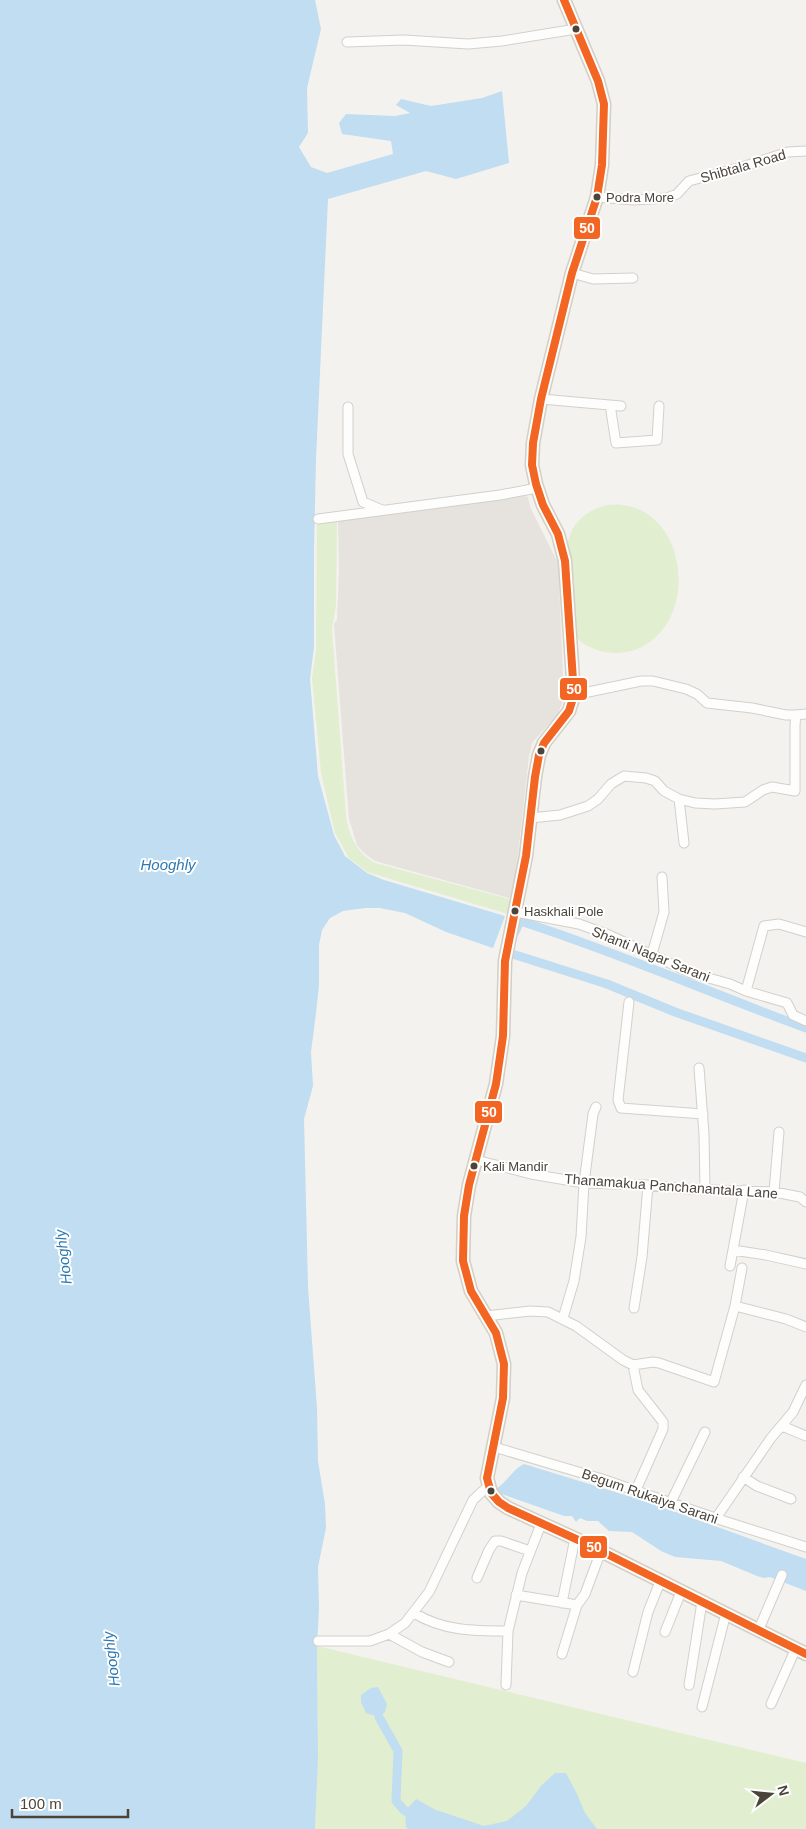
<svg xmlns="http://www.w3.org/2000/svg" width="806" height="1829" font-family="Arial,sans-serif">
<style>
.industrial{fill:#e6e2de}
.green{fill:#e1eecf}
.water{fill:#c0ddf1}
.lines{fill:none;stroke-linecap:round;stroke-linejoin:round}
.canal{stroke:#c0ddf1;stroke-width:9}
.street-casing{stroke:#d2d0cb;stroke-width:11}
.secondary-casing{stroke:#d3cfc5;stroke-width:15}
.street{stroke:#fdfdfc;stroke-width:9}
.secondary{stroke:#f7f6f1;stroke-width:12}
.bus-1-casing{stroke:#fff;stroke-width:11}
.bus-1{stroke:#f26522;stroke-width:8}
.bus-dot{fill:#4b4439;stroke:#fff;stroke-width:2}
.labels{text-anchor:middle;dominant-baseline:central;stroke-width:4;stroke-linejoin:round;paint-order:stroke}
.bus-label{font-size:13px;fill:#4b4439;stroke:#fff;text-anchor:start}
.street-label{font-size:14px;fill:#4b4439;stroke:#fff}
.water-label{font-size:15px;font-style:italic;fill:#2e7ab2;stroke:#fff}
.line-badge{stroke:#fff;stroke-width:2}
.badge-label{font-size:14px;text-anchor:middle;font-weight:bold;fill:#fff}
</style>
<rect width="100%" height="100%" fill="#f4f2ee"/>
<path class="industrial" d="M524 496 528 497 530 507 558 563 564 698 558 714 532 743 529 756 513 899 375 861 364 853 357 845 349 819 334 624 337 620 339 569 338 520Z"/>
<path class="green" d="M607 505C612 505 617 504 622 505 668 510 686 563 676 602 667 637 637 660 600 651 591 648 581 644 575 635 570 627 572 611 571 602 566 560 556 519 607 505Z
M337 520 336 605 332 629 346 816C349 836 357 853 375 863L513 900 508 914 367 872 349 858 335 833 321 773 312 678 316 651 317 523Z
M317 1646 806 1763V1829H315L318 1759Z"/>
<path class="water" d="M0 0H315L321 29 307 88 308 133 299 147 311 167 327 173 393 154 391 141 342 134 339 123 346 114 395 116 410 113 396 105 401 99 431 106 482 98 502 91 509 163 456 179 426 171 328 199 316 459 314 550V647L310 679 318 776 334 835 345 856 367 873 384 880 505 916 493 948 446 932 405 913 380 908H365L343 911 330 918 322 930 319 945V985L316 1013 311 1052 313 1086 304 1119 308 1287 317 1408 318 1461 325 1504 326 1528 318 1567 319 1608 317 1647 318 1759 315 1829H0Z
M524 1464 648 1502 806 1559V1591L770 1577 764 1578 757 1576 721 1561 675 1557 661 1551 632 1532 609 1531 598 1521H587L580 1518 576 1522 572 1516H564L499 1493 496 1489C507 1482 513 1469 524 1464Z
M378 1687 387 1704 385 1712 379 1717 366 1713 361 1702V1695L371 1688Z
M555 1773H566L577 1794 585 1813 597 1829H408L406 1827 405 1811 416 1799 436 1810 484 1826 507 1821 526 1806 541 1786Z"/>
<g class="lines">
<path class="canal" d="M515 932 520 921C617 952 710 993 806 1028
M508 948 506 952 607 984 675 1012 806 1058
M379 1717 398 1751 396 1801 405 1811"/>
<g class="street-casing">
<path id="street" d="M347 42 404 40 468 44 502 41 576 29
M597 197 634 200 667 198 677 194 689 181 742 167 788 152 806 151
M572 273 593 279 633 278
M541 399 621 406
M610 405 616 443 657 440 659 406
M348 407V454L363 502 382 510
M318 519 500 495 537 488
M574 695 641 681H653L686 689 697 694 707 703 752 708 786 715H796
M679 799 684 843
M530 818 560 815 588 806 598 799 611 784 624 776 646 778 655 781 664 791 679 799 695 803 715 804 745 802 763 790 772 787 795 791V725L796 715 806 714
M516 912 579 924 609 935 691 973 730 984 746 991 787 1003 793 1015 806 1021
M652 954 664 912 662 877
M746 991 764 926 779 924 806 932
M629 1002 618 1100 621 1108 703 1114
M699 1068 704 1134 705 1190
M476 1160 531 1174 584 1183 648 1185 688 1189 774 1192 800 1197 806 1202
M774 1192 779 1132
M733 1250 766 1255 806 1264
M730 1266 744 1190
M735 1306 786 1319 806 1327
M634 1308 642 1257 648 1185
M486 1316 530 1311 548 1312 576 1326 623 1360 633 1365 653 1362 659 1363 714 1382 735 1306 742 1268
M563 1318 574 1281 581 1237 584 1183 593 1114 596 1107
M633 1365 638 1390 663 1422V1429L636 1490
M782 1426 806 1436
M494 1447 602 1479 724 1521 806 1547
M743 1477 757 1486 791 1499
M671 1502 705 1432
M716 1518 771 1438 793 1412 806 1385
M477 1578 489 1550 495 1541H501L530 1551
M516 1595 577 1605 585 1594 601 1551
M562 1603 575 1538
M414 1613C443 1631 474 1631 508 1631
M759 1629 782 1575
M665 1632 681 1592
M389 1634 422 1652 449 1662
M318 1641H370L389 1634 405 1623 429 1592 473 1500 488 1486
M562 1654 577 1605
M633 1672 648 1612 660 1582
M506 1685 508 1631 522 1573 541 1524
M689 1685 702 1602
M771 1704 796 1648
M702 1707 726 1613"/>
</g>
<g class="secondary-casing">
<path id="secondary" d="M564 0 598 81 604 104 602 165 597 197 572 273 541 399 533 443 532 465 536 484 543 505 558 534 565 561 574 695 569 711 544 743 539 755 535 777 526 856 505 961 503 1036 496 1084 469 1185 464 1216 463 1261 471 1291 496 1333 504 1364 503 1398 487 1478 491 1493 499 1502 508 1508 587 1544 806 1654"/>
</g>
<use href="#street" class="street"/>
<use href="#secondary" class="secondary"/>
<g class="bus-1-casing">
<path id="bus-1" d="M564 0 598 81 604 104 602 165 597 197 572 273 541 399 533 443 532 465 536 484 543 505 558 534 565 561 574 695 569 711 544 743 539 755 535 777 526 856 505 961 503 1036 496 1084 469 1185 464 1216 463 1261 471 1291 496 1333 504 1364 503 1398 487 1478 491 1493 499 1502 508 1508 587 1544 806 1654"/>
</g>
<use href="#bus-1" class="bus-1"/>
</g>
<g class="bus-dot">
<circle cx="576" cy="29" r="4.5"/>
<circle cx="597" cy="197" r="4.5"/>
<circle cx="541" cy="751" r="4.5"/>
<circle cx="515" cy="911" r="4.5"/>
<circle cx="474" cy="1166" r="4.5"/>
<circle cx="491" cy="1491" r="4.5"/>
</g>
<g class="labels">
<g class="bus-label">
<text x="606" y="197">Podra More</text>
<text x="524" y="911">Haskhali Pole</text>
<text x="483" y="1166">Kali Mandir</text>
</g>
<g class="street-label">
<text transform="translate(743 166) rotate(-16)">Shibtala Road</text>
<text transform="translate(651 954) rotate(22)">Shanti Nagar Sarani</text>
<text transform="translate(671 1186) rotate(4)">Thanamakua Panchanantala Lane</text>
<text transform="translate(650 1496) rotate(19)">Begum Rukaiya Sarani</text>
</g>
<g class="water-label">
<text x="168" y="864">Hooghly</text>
<text transform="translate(63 1257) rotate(-97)">Hooghly</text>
<text transform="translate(111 1659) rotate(-97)">Hooghly</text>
</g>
</g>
<g class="line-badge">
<rect x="573" y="216" width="28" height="24" rx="5" fill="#f26522"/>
<rect x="559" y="677" width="29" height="24" rx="5" fill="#f26522"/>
<rect x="474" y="1100" width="29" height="24" rx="5" fill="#f26522"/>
<rect x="579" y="1535" width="29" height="24" rx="5" fill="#f26522"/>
</g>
<g class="badge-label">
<text x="587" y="233">50</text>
<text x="574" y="694">50</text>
<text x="489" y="1117">50</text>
<text x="594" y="1552">50</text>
</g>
<g transform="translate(771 1794) rotate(74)" stroke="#ffffff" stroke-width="4" paint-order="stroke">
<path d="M0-4L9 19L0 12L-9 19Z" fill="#4b4439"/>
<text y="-8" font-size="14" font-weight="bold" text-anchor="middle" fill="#4b4439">N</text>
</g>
<path d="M12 1809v8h116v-8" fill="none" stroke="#4b4439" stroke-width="2.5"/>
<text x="20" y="1809" font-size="15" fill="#4b4439" stroke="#ffffff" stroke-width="4" paint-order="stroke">100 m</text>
</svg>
